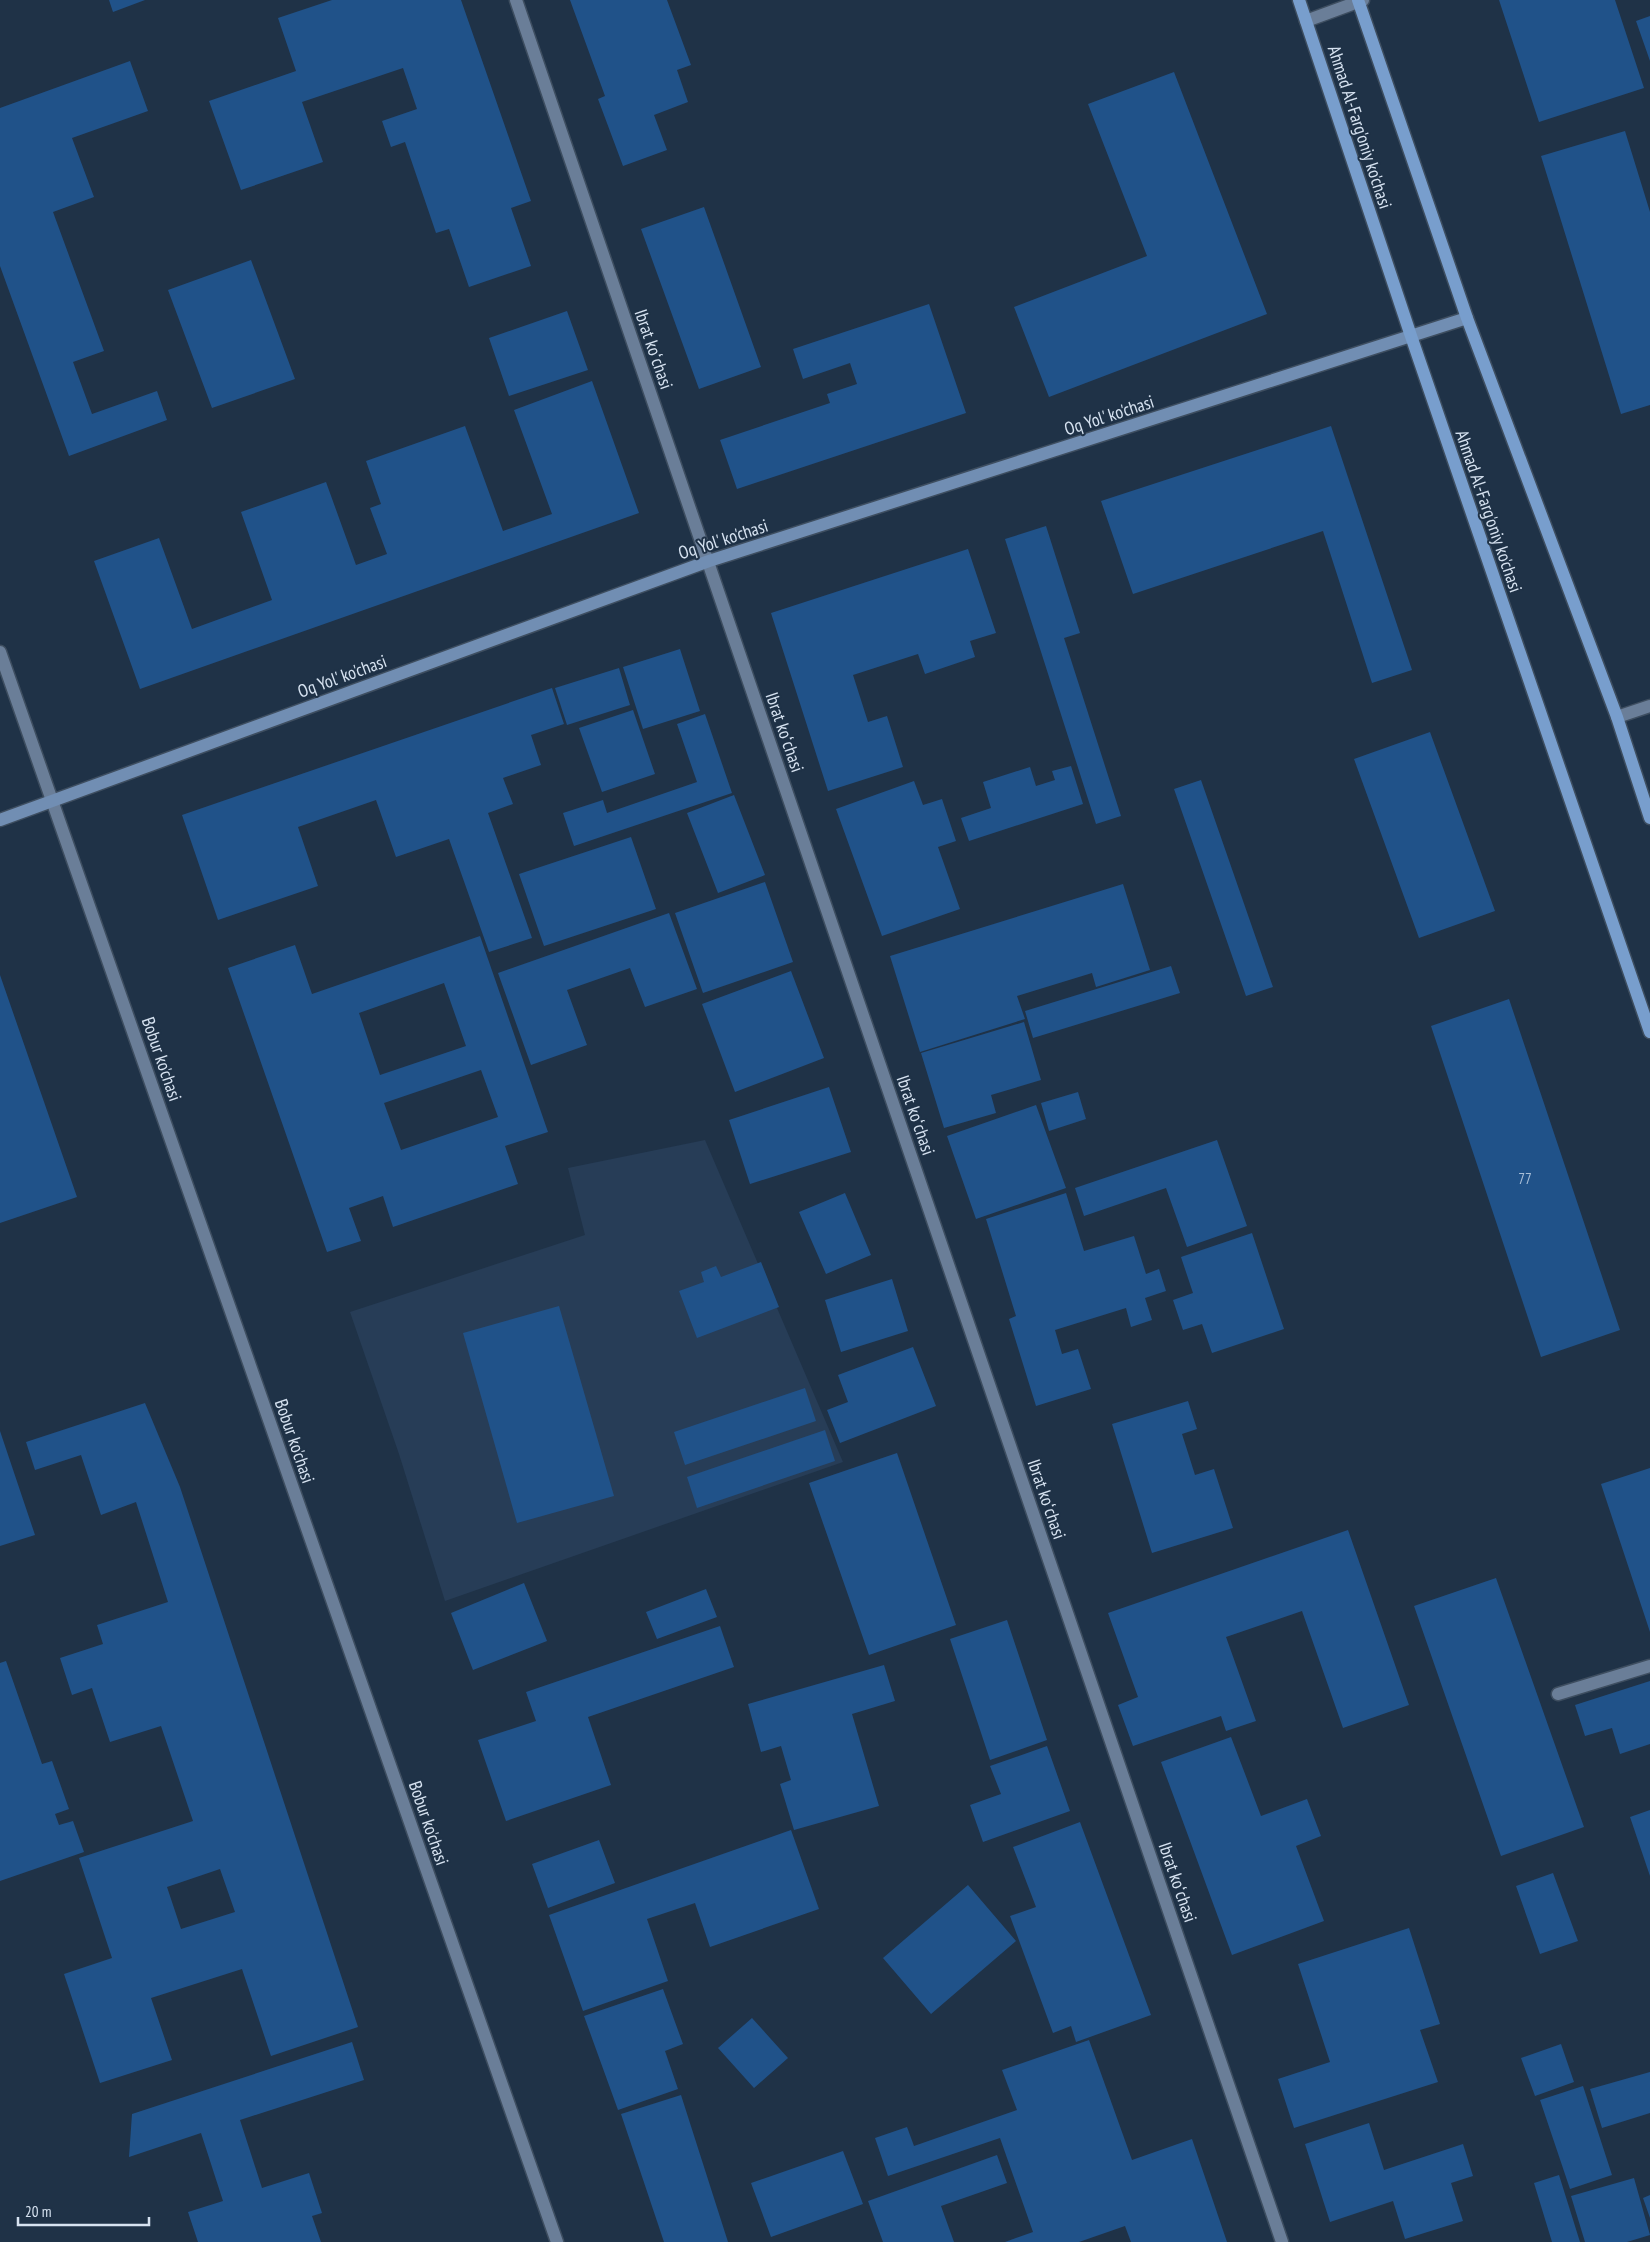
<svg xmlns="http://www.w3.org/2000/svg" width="1650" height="2242" font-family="'PT Sans Narrow',sans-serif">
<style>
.built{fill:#273d57}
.building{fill:#205289;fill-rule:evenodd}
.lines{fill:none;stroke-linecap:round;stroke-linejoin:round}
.lane-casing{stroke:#3e4e60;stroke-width:15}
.street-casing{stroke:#3e4e60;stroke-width:15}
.secondary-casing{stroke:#3e4e60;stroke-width:15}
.primary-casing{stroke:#3e4e60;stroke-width:15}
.lane{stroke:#6a7e98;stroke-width:12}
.street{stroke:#6a7e98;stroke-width:12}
.secondary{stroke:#718eb3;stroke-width:12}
.primary{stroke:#789ecd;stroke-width:12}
.labels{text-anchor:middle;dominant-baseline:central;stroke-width:4;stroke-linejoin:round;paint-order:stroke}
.number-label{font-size:15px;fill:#a9bfd7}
.street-label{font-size:18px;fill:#d7e3f1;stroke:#1f3247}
</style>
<rect width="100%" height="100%" fill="#1f3247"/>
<path class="built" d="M705 1140 843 1462 445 1601 399 1454 350 1312 585 1235 568 1168Z"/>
<path class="building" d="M109 0H145L113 12Z
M332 0H461L531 201 511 208 531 266 469 287 449 229 436 233 405 142 391 147 382 121 417 109 403 68 302 102 323 162 241 190 209 101 296 71 278 18Z
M570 0H667L691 65 677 70 688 102 654 115 667 150 623 166 598 99 605 96Z
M1499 0H1615L1644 88 1539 122Z
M1650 16V61L1636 21Z
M130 61 148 111 72 138 94 197 53 212 104 351 73 362 92 414 157 391 167 420 69 456 0 266V108Z
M1174 72 1267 314 1049 397 1014 307 1147 256 1088 104Z
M1625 131 1650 212V405L1621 414 1541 156Z
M704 207 761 367 699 389 641 229Z
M251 260 295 379 212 408 168 290Z
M929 304 966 413 737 489 720 440 830 403 827 394 857 384 850 363 803 379 793 349Z
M567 311 588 370 509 396 489 338Z
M592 381 639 513 140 689 94 561 159 538 192 629 272 600 241 512 326 482 356 565 387 554 370 508 381 504 366 461 465 426 503 531 552 514 514 410Z
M1331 426 1412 670 1372 683 1323 531 1133 594 1101 501Z
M1046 526 1080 633 1064 638 1121 816 1096 824 1005 539Z
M968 549 996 633 970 641 975 657 925 674 918 654 853 675 868 722 887 716 903 767 828 791 771 613Z
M680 649 700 711 643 729 623 667Z
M619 668 630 705 567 725 555 688Z
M552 688 564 724 531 735 541 765 503 778 513 804 488 813 532 938 489 952 449 839 396 857 376 800 298 827 318 886 218 920 182 815Z
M633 710 655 774 602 792 579 728Z
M705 714 732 793 574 846 563 813 603 800 607 813 697 782 677 724Z
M1430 732 1495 911 1419 938 1354 759Z
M1071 766 1083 804 969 841 961 818 991 808 983 782 1030 767 1036 786 1055 780 1052 771Z
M1201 780 1273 987 1246 996 1174 789Z
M914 781 923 805 942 799 956 841 938 847 960 909 882 936 836 809Z
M734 795 765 875 718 893 687 813Z
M631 837 656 909 544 946 519 874Z
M765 882 793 962 703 993 675 913Z
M1123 884 1150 970 1096 987 1092 973 1017 996 1025 1019 920 1052 890 956Z
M669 913 697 989 645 1007 630 968 567 990 587 1045 531 1065 498 973Z
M480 936 548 1132 505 1146 518 1184 393 1227 383 1196 349 1208 361 1241 327 1252 228 968 295 945 312 994ZM444 983 466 1046 380 1075 359 1013ZM481 1070 498 1117 401 1150 384 1103Z
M1171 966 1180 993 1033 1038 1025 1011Z
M791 971 824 1058 735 1092 702 1004Z
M0 975 77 1197 0 1223Z
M1509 999 1620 1330 1541 1357 1431 1026Z
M1024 1022 1041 1080 991 1095 996 1113 944 1128 921 1053Z
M829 1087 851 1152 750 1184 729 1120Z
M1078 1092 1086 1119 1049 1131 1041 1103Z
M1036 1105 1066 1188 976 1219 947 1136Z
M1217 1140 1247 1226 1187 1247 1166 1188 1084 1216 1075 1188Z
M845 1193 871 1255 826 1274 799 1212Z
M1066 1193 1084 1251 1134 1236 1146 1274 1159 1269 1166 1291 1145 1298 1152 1320 1131 1327 1126 1308 1055 1330 1062 1354 1078 1349 1091 1389 1036 1406 1009 1319 1016 1316 986 1219Z
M1252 1233 1284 1329 1212 1353 1202 1324 1183 1330 1173 1300 1193 1293 1181 1257Z
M761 1262 779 1307 697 1338 679 1291 704 1282 701 1272 716 1266 721 1277Z
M892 1279 908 1331 841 1352 825 1300Z
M559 1306 614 1496 517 1523 463 1333Z
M913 1347 936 1406 840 1443 827 1410 848 1402 838 1375Z
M805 1388 816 1421 685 1465 674 1432Z
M1188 1401 1197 1429 1182 1434 1195 1475 1214 1469 1233 1528 1152 1553 1112 1424Z
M145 1403 180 1487 358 2027 271 2056 242 1969 151 1998 172 2060 100 2083 64 1974 112 1958 79 1858 193 1821 161 1726 110 1742 92 1688 72 1695 60 1658 103 1644 97 1625 168 1602 136 1502 101 1515 81 1455 35 1470 26 1442ZM220 1869 235 1912 181 1929 167 1887Z
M825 1430 835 1461 697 1508 687 1477Z
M0 1431 35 1535 0 1546Z
M897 1453 956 1625 869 1655 809 1483Z
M1650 1468V1632L1601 1484Z
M1348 1530 1409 1705 1343 1728 1302 1611 1226 1637 1256 1721 1226 1731 1221 1716 1133 1746 1118 1705 1138 1697 1108 1613Z
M1496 1578 1584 1827 1501 1856 1414 1606Z
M524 1583 547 1641 473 1670 451 1613Z
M706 1589 717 1617 657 1639 646 1612Z
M1007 1620 1047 1740 990 1760 950 1639Z
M720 1626 734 1667 588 1717 611 1785 506 1821 478 1740 536 1721 526 1692Z
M6 1661 42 1764 52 1761 69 1809 55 1814 59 1825 73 1821 84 1852 0 1881V1663Z
M884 1665 895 1701 852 1714 879 1806 794 1830 780 1784 791 1780 781 1746 761 1752 748 1704Z
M1650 1681V1744L1620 1754 1612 1728 1585 1736 1575 1705Z
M1231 1737 1261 1816 1307 1799 1321 1836 1296 1846 1324 1921 1232 1955 1161 1762Z
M1047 1746 1070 1811 983 1842 970 1805 1001 1794 990 1766Z
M1650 1810V1876L1630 1817Z
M1080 1822 1151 2015 1076 2042 1071 2026 1053 2033 1010 1916 1036 1907 1013 1847Z
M791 1830 819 1909 710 1947 695 1903 647 1919 668 1981 583 2011 549 1915Z
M599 1840 615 1883 548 1908 532 1864Z
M1553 1873 1578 1941 1540 1954 1516 1886Z
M968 1885 1016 1941 931 2014 883 1958Z
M1409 1928 1440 2024 1420 2030 1438 2082 1294 2128 1278 2079 1330 2062 1298 1964Z
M663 1989 683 2044 665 2051 678 2089 618 2110 584 2016Z
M752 2018 788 2058 754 2088 718 2048Z
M1089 2040 1132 2160 1192 2139 1227 2242H1131L1125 2226 1079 2242H1005L1033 2232 1000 2138 888 2176 875 2138 907 2127 914 2146 1017 2110 1002 2070Z
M352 2042 364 2080 240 2120 262 2188 309 2173 322 2213 312 2216 321 2242H198L188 2212 223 2201 201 2133 129 2157 132 2114Z
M1561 2044 1574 2082 1535 2096 1521 2058Z
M1650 2072V2113L1602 2128 1590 2089Z
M1583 2086 1612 2175 1570 2189 1540 2100Z
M681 2095 728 2242H664L621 2114Z
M1369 2123 1384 2170 1463 2144 1473 2176 1451 2183 1463 2221 1405 2239 1393 2201 1330 2222 1305 2144Z
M843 2151 863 2204 771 2237 751 2183Z
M997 2155 1007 2183 941 2206 954 2242H883L868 2201Z
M1559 2175 1580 2242H1552L1534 2183Z
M1634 2178 1650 2235 1627 2242H1585L1571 2196Z
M1650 2195V2218L1643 2198Z"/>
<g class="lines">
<g class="lane-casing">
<path id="lane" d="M1306 21 1363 0
M1558 1694 1650 1666"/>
</g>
<g class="street-casing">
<path id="street" d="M516 0 1282 2242
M0 652 557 2242
M1617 717 1650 706"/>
</g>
<g class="secondary-casing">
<path id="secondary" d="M0 820 709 561 1467 318"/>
</g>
<g class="primary-casing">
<path id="primary" d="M1299 0 1411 336 1650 1032
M1358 0 1467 318 1617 717 1650 818"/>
</g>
<use href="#lane" class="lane"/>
<use href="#street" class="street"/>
<use href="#secondary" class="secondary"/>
<use href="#primary" class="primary"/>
</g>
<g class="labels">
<g class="number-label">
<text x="1525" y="1178">77</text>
</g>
<g class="street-label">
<text transform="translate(1360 127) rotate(72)">Ahmad Al-Farg'oniy ko'chasi</text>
<text transform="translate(654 349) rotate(71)">Ibrat koʻchasi</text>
<text transform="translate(1109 415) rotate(-18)">Oq Yol' ko'chasi</text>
<text transform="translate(1489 511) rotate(71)">Ahmad Al-Farg'oniy ko'chasi</text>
<text transform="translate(723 539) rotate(-18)">Oq Yol' ko'chasi</text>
<text transform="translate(342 676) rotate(-20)">Oq Yol' ko'chasi</text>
<text transform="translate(785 732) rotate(71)">Ibrat koʻchasi</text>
<text transform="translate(162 1059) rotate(71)">Bobur ko'chasi</text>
<text transform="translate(916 1115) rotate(71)">Ibrat koʻchasi</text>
<text transform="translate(295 1441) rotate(71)">Bobur ko'chasi</text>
<text transform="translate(1047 1499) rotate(71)">Ibrat koʻchasi</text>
<text transform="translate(429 1823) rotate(71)">Bobur ko'chasi</text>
<text transform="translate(1178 1882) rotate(71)">Ibrat koʻchasi</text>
</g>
</g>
<path d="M18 2217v8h131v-8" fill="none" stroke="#d7e3f1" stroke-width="2.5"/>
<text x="25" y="2217" font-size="15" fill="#d7e3f1" stroke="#1f3247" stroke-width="4" paint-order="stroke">20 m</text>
</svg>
